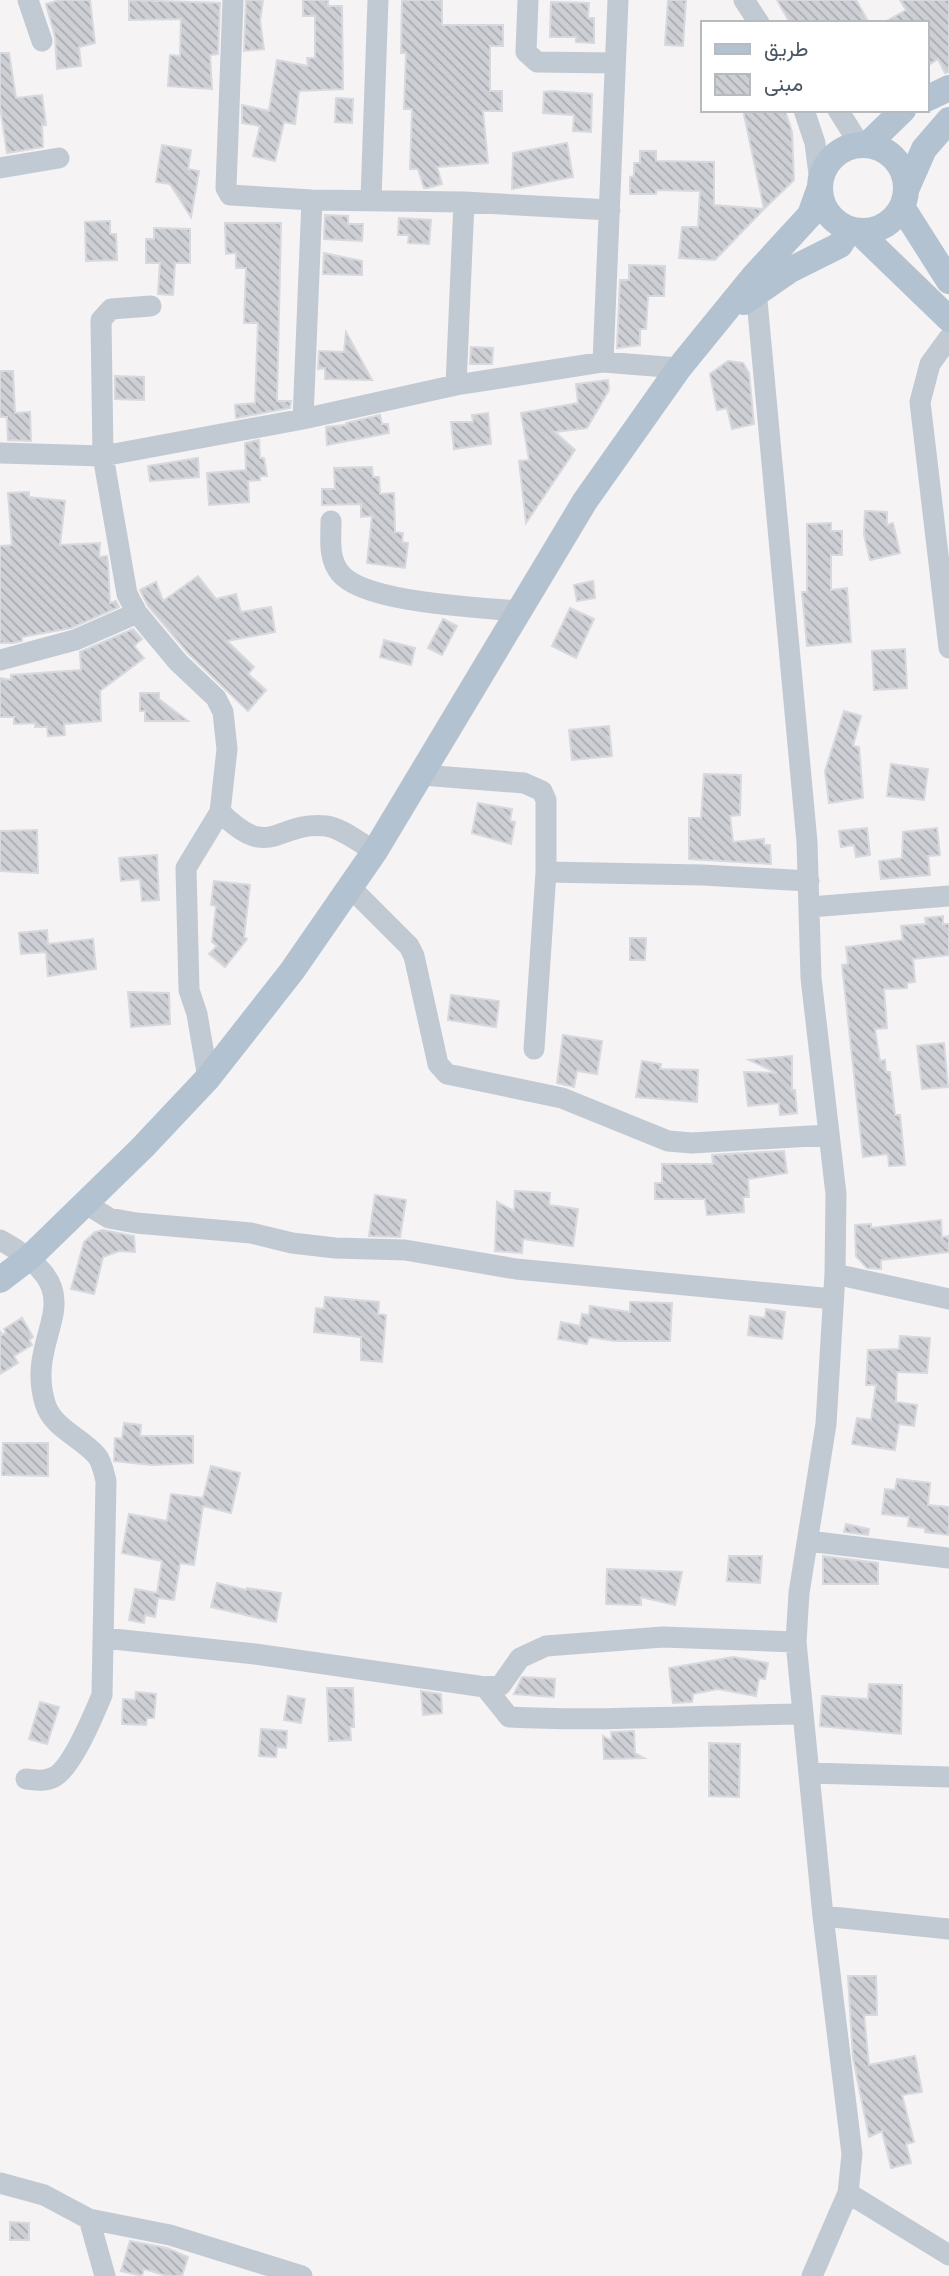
<svg xmlns="http://www.w3.org/2000/svg" width="949" height="2276" font-family="Poppins,Vazirmatn,sans-serif">
<style>
.building{fill:url(#building-back-hatch);stroke:#d7d9de;stroke-width:2}
.lines{fill:none;stroke-linecap:round;stroke-linejoin:round}
.minor{stroke:#c1cad2;stroke-width:21}
.major{stroke:#b3c2d1;stroke-width:26}
</style>
<defs>
<pattern id="building-back-hatch" width="6" height="6" patternUnits="userSpaceOnUse" patternTransform="scale(1.75)"><rect width="6" height="6" fill="#cdcfd5"/><path d="M-1 5l2 2M0 0l6 6M5-1l2 2" fill="none" stroke="#a8abb0"/></pattern>
</defs>
<rect width="100%" height="100%" fill="#f5f3f3"/>
<path class="building" d="M60 0H90L95 43 79 47 81 66 57 69 55 37 46 4Z
M129 0 220 3 218 54 210 55 212 89 168 86 170 55 180 56 181 19 129 20Z
M246 0H263L260 21 264 49 244 51Z
M303 0H328V6H342L343 89 299 91 295 124 284 122 275 161 253 156 260 126 242 123V105L269 111 277 60 308 66 307 58H315V16H303Z
M402 0H442V25H503V46H490V91H502V111H483L488 163 437 167 442 184 428 188H424L418 169H410L412 109H404L406 53H401Z
M668 0H686L683 46 665 45Z
M777 0H856L869 23H790Z
M900 0H949V72L945 73 938 59 926 67V23H883L906 10Z
M551 2 589 3 588 18H594V43L576 42V37H550Z
M0 53H9L16 98 42 95 46 125H42L43 147 7 153 0 106Z
M552 91 592 94 591 132 573 131 574 115 543 113 544 92Z
M336 98 353 99 352 123 335 122Z
M743 110H785L792 132 794 180 764 209Z
M567 143 573 177 512 189 513 153Z
M162 145 191 150 188 169 199 171 191 217 170 184 156 182Z
M640 151H656V161L714 162V205L764 209 715 260 679 258 682 227H698L700 191 656 190V194H630V177L634 176V163H640Z
M325 215 348 216V224H363L362 241 324 239Z
M399 218 431 220 429 244 408 243 409 235H398Z
M110 221V234H116L117 260 86 261 85 222Z
M225 223H281L277 401H291L290 408 236 418 235 405 255 403 258 323H244L246 268H236V253L226 254Z
M154 228 190 229V263H175L173 295 158 294 160 263H146V239H154Z
M324 253 362 261V275L323 274Z
M629 265 665 266 664 296H648L646 329H640V345L617 348 620 280H629Z
M346 332 372 380 325 379V368L318 369 319 351 344 352Z
M471 347 493 348 492 364H470Z
M728 361 743 363 749 373 754 424 732 429 727 408 717 410 710 374Z
M0 371H13L15 413 30 412 31 441 8 440 7 417H0Z
M115 376 144 377V400L115 399Z
M608 380 609 390 587 428 555 432 575 450 526 523 519 461 529 460 521 413 578 403 576 384Z
M488 413 491 444 454 449 451 422H473L472 415Z
M380 415 382 424H388L389 433 327 445 326 427 346 425V423Z
M259 440 260 458H264L267 476H260V480L248 481 249 502 209 505 207 473 246 470 245 443Z
M198 458 199 477 150 481 148 466Z
M372 467 373 477H379L380 494 394 493 395 532 403 533 402 542 408 543 405 568 367 563 372 516 361 517V504L322 505V489H335L334 468Z
M29 492V497L65 501 60 545 100 543 99 557 107 556 108 563 110 603 116 601 119 607 71 628 22 637V641L13 643H0V546L12 545 8 493Z
M865 511 887 512V525L893 523 900 553 870 560 864 535Z
M831 523V531H842V555H831V590L847 588 851 642 807 646 802 592H807V524Z
M198 576 216 599 236 594 241 612 271 607 275 632 227 641 254 667 248 674 266 690 248 711 188 653 148 606 140 590 156 582 163 601Z
M593 581 595 598 577 601 574 585Z
M570 608 594 619 576 658 552 646Z
M443 619 457 626 442 655 428 648Z
M133 629 142 639 134 646 144 658 100 691 101 721 64 724 65 735 48 736 47 727H35V723L14 724V717H0V678L11 680V675L81 670 80 652Z
M384 640 415 648 411 665 380 657Z
M905 649 907 688 874 690 872 651Z
M140 693H159V699L188 721H145V711H140Z
M844 711 861 716 853 746 859 747 863 798 829 803 825 771Z
M609 726 612 756 572 760 569 730Z
M891 764 928 769 924 800 887 796Z
M704 774 741 775 740 815 730 816 733 842 764 839V845H770L771 864 689 859V818H701Z
M478 803 512 809 510 821 515 822 511 844 472 833Z
M867 828 870 855 856 857 854 845 841 847 839 831Z
M937 828 940 855 928 856 930 875 881 879 879 861 902 858 903 832Z
M37 830 38 873 0 871V831Z
M157 855 159 900 142 901 140 879 121 881 119 858Z
M214 881 250 885 244 937 247 939 225 967 209 954 217 946 212 942 216 906 211 905Z
M943 916V924H949V955L913 959 915 982 907 983V988L884 989 887 1028 875 1029 880 1061 885 1060 886 1072H890L895 1115H900L905 1165 889 1166 888 1154 863 1157 842 965 848 964 846 947 903 940 901 926 926 924 925 918Z
M47 930 48 944 93 939 96 969 48 976 46 952 21 954 19 933Z
M630 938H646L645 960H630Z
M128 992 169 993 170 1024 131 1027Z
M451 995 499 1001 496 1027 448 1020Z
M563 1035 602 1041 597 1074 577 1071 574 1087 557 1083Z
M944 1043 948 1087 922 1089 917 1046Z
M792 1056V1090H795L797 1113 780 1115 779 1103 748 1106 744 1072 777 1073 749 1060Z
M642 1061 661 1064 660 1069 698 1070 697 1102 636 1097Z
M784 1151 787 1173 748 1179 749 1197H743L744 1212 707 1215 705 1199H655V1183H662V1164H713L712 1155Z
M515 1191 550 1193 549 1205 578 1209 573 1246 523 1239 522 1253 495 1251 497 1202 514 1211Z
M375 1195 406 1200 400 1237 369 1236Z
M941 1220 942 1237 949 1236V1252L881 1260V1269L867 1268 856 1256 855 1225 871 1224V1228Z
M103 1230 134 1236 135 1252 119 1251 103 1257 94 1294 71 1289 84 1242 95 1232Z
M325 1297 379 1302 378 1314 386 1315 382 1362 361 1360V1337L314 1332 316 1308 324 1309Z
M630 1302 672 1303 670 1341H615L589 1337 587 1344 558 1339 561 1322 580 1326 582 1314 589 1315 590 1306 630 1312Z
M766 1309 785 1312 782 1339 748 1335 750 1316 765 1318Z
M22 1318 33 1337 29 1340 32 1345 14 1356 18 1363 0 1374V1331L2 1335 6 1333 4 1329Z
M900 1336 930 1338 927 1373 897 1372 896 1402 917 1405 914 1426 899 1424 895 1450 852 1444 857 1418 871 1420 876 1385H866L868 1350 899 1349Z
M124 1423 141 1425 140 1436H193V1463L152 1465 114 1461 115 1438 122 1439Z
M3 1443H48V1476L2 1475Z
M211 1466 240 1473 231 1513 203 1506 194 1565 180 1563 174 1600 158 1598 155 1617 145 1615 144 1623 129 1620 135 1589 157 1593 162 1561 122 1553 129 1514 167 1521 171 1494 203 1498Z
M897 1479 930 1483 928 1505 949 1507V1535L925 1532V1528L908 1526 909 1517 882 1514 885 1489 895 1490Z
M846 1524 869 1529 868 1535 844 1532Z
M729 1556H762L760 1583 727 1581Z
M823 1556 878 1563V1584H823Z
M607 1569 682 1572 675 1605 641 1597V1605L606 1604Z
M217 1583 246 1590 247 1588 281 1593 276 1622 211 1607Z
M733 1657 768 1663 765 1679 759 1678 756 1696 718 1689 693 1694 692 1702 673 1703 669 1668Z
M522 1677 555 1679 554 1697 514 1694Z
M869 1684 902 1685 901 1734 820 1726 822 1696 868 1699Z
M327 1688H353L354 1727H350L351 1740 329 1741Z
M421 1691 441 1694 442 1713 423 1715Z
M136 1692 156 1694 154 1718H147L146 1725 122 1724 123 1699 135 1700Z
M288 1696 305 1699 301 1723 284 1720Z
M40 1702 59 1707 47 1744 29 1739Z
M261 1729 287 1731 286 1748 277 1747 276 1757 259 1756Z
M634 1731 635 1753 644 1758 604 1759 603 1736 612 1741 611 1732Z
M709 1743 740 1744 739 1797 709 1796Z
M848 1976H876L877 2015H864L869 2065 915 2056 922 2092 902 2095 914 2142 906 2144 911 2163 891 2168 882 2131 869 2137 853 2058Z
M10 2222 29 2223V2240H10Z
M130 2241 167 2248 188 2257 182 2276H167L144 2269 142 2276 121 2271Z"/>
<g class="lines">
<path class="minor" d="M28 0 42 41
M233 0 226 188 230 195 312 200 464 202 610 210
M528 0 526 52 537 62 615 63
M744 0 759 23
M804 110 815 143 820 182
M838 110 860 145
M0 168 59 158
M371 199 378 0
M755 279 807 842 811 978 836 1194 835 1274 826 1424 799 1593 796 1642 823 1916 852 2154 848 2193 812 2276
M151 306 111 309 101 320 103 456 127 594 137 613 178 662 216 698 223 712 227 749 220 812C271 863 275 821 326 826 342 828 361 844 375 851
M949 338 930 364 920 402 949 648
M603 362 618 0
M456 385 464 202
M303 419 312 200
M0 453 103 456 303 419 456 385 603 362 679 368
M331 521C331 539 328 558 340 573 364 603 477 607 518 611
M0 660 75 640 137 613
M422 775 524 783 542 791 546 800V872L534 1049
M546 872 702 875 809 881
M351 888 409 946 414 956 438 1064 447 1074 562 1098 668 1141 692 1143 828 1135
M810 907 949 896
M208 1078 197 1014 189 990 186 868 220 812
M86 1204 109 1218 136 1223 251 1233 292 1243 335 1248 405 1250 516 1269 833 1299
M0 1240C103 1296 23 1329 45 1403 52 1428 81 1437 97 1456 102 1462 104 1473 106 1481L102 1695C94 1714 72 1768 54 1777 44 1782 36 1780 26 1779
M835 1274 949 1299
M808 1541 949 1558
M104 1638 255 1654 485 1687 501 1685 520 1658 546 1646 663 1637 796 1642
M485 1687 509 1717C606 1722 705 1715 803 1714
M809 1773 949 1777
M823 1916 949 1929
M0 2183 44 2195 89 2219 170 2235 302 2276
M848 2193 949 2255
M89 2219 105 2276"/>
<path class="major" d="M926 99 949 88
M820 188a43 43 0 1 1 86 0a43 43 0 1 1-86 0Z
M867 145 903 110
M906 190 924 149 949 120
M902 207 949 281
M859 232 949 319
M744 302 790 270 840 245 849 230
M0 1280 30 1257 142 1148 208 1078 292 971 375 851 585 501 679 368 754 276 810 215 819 190"/>
</g>
<rect x="701" y="21" width="228" height="91" fill="#ffffff" stroke="#b7bbc0" stroke-width="2"/>
<rect x="715" y="44" width="35" height="10" fill="#b3c2d1" stroke="#b7bbc0" stroke-width="2"/>
<text x="764" y="56" font-size="21" fill="#4a5661">طريق</text>
<rect x="715" y="74" width="35" height="21" fill="url(#building-back-hatch)" stroke="#b7bbc0" stroke-width="2"/>
<text x="764" y="91" font-size="21" fill="#4a5661">مبنى</text>
</svg>
